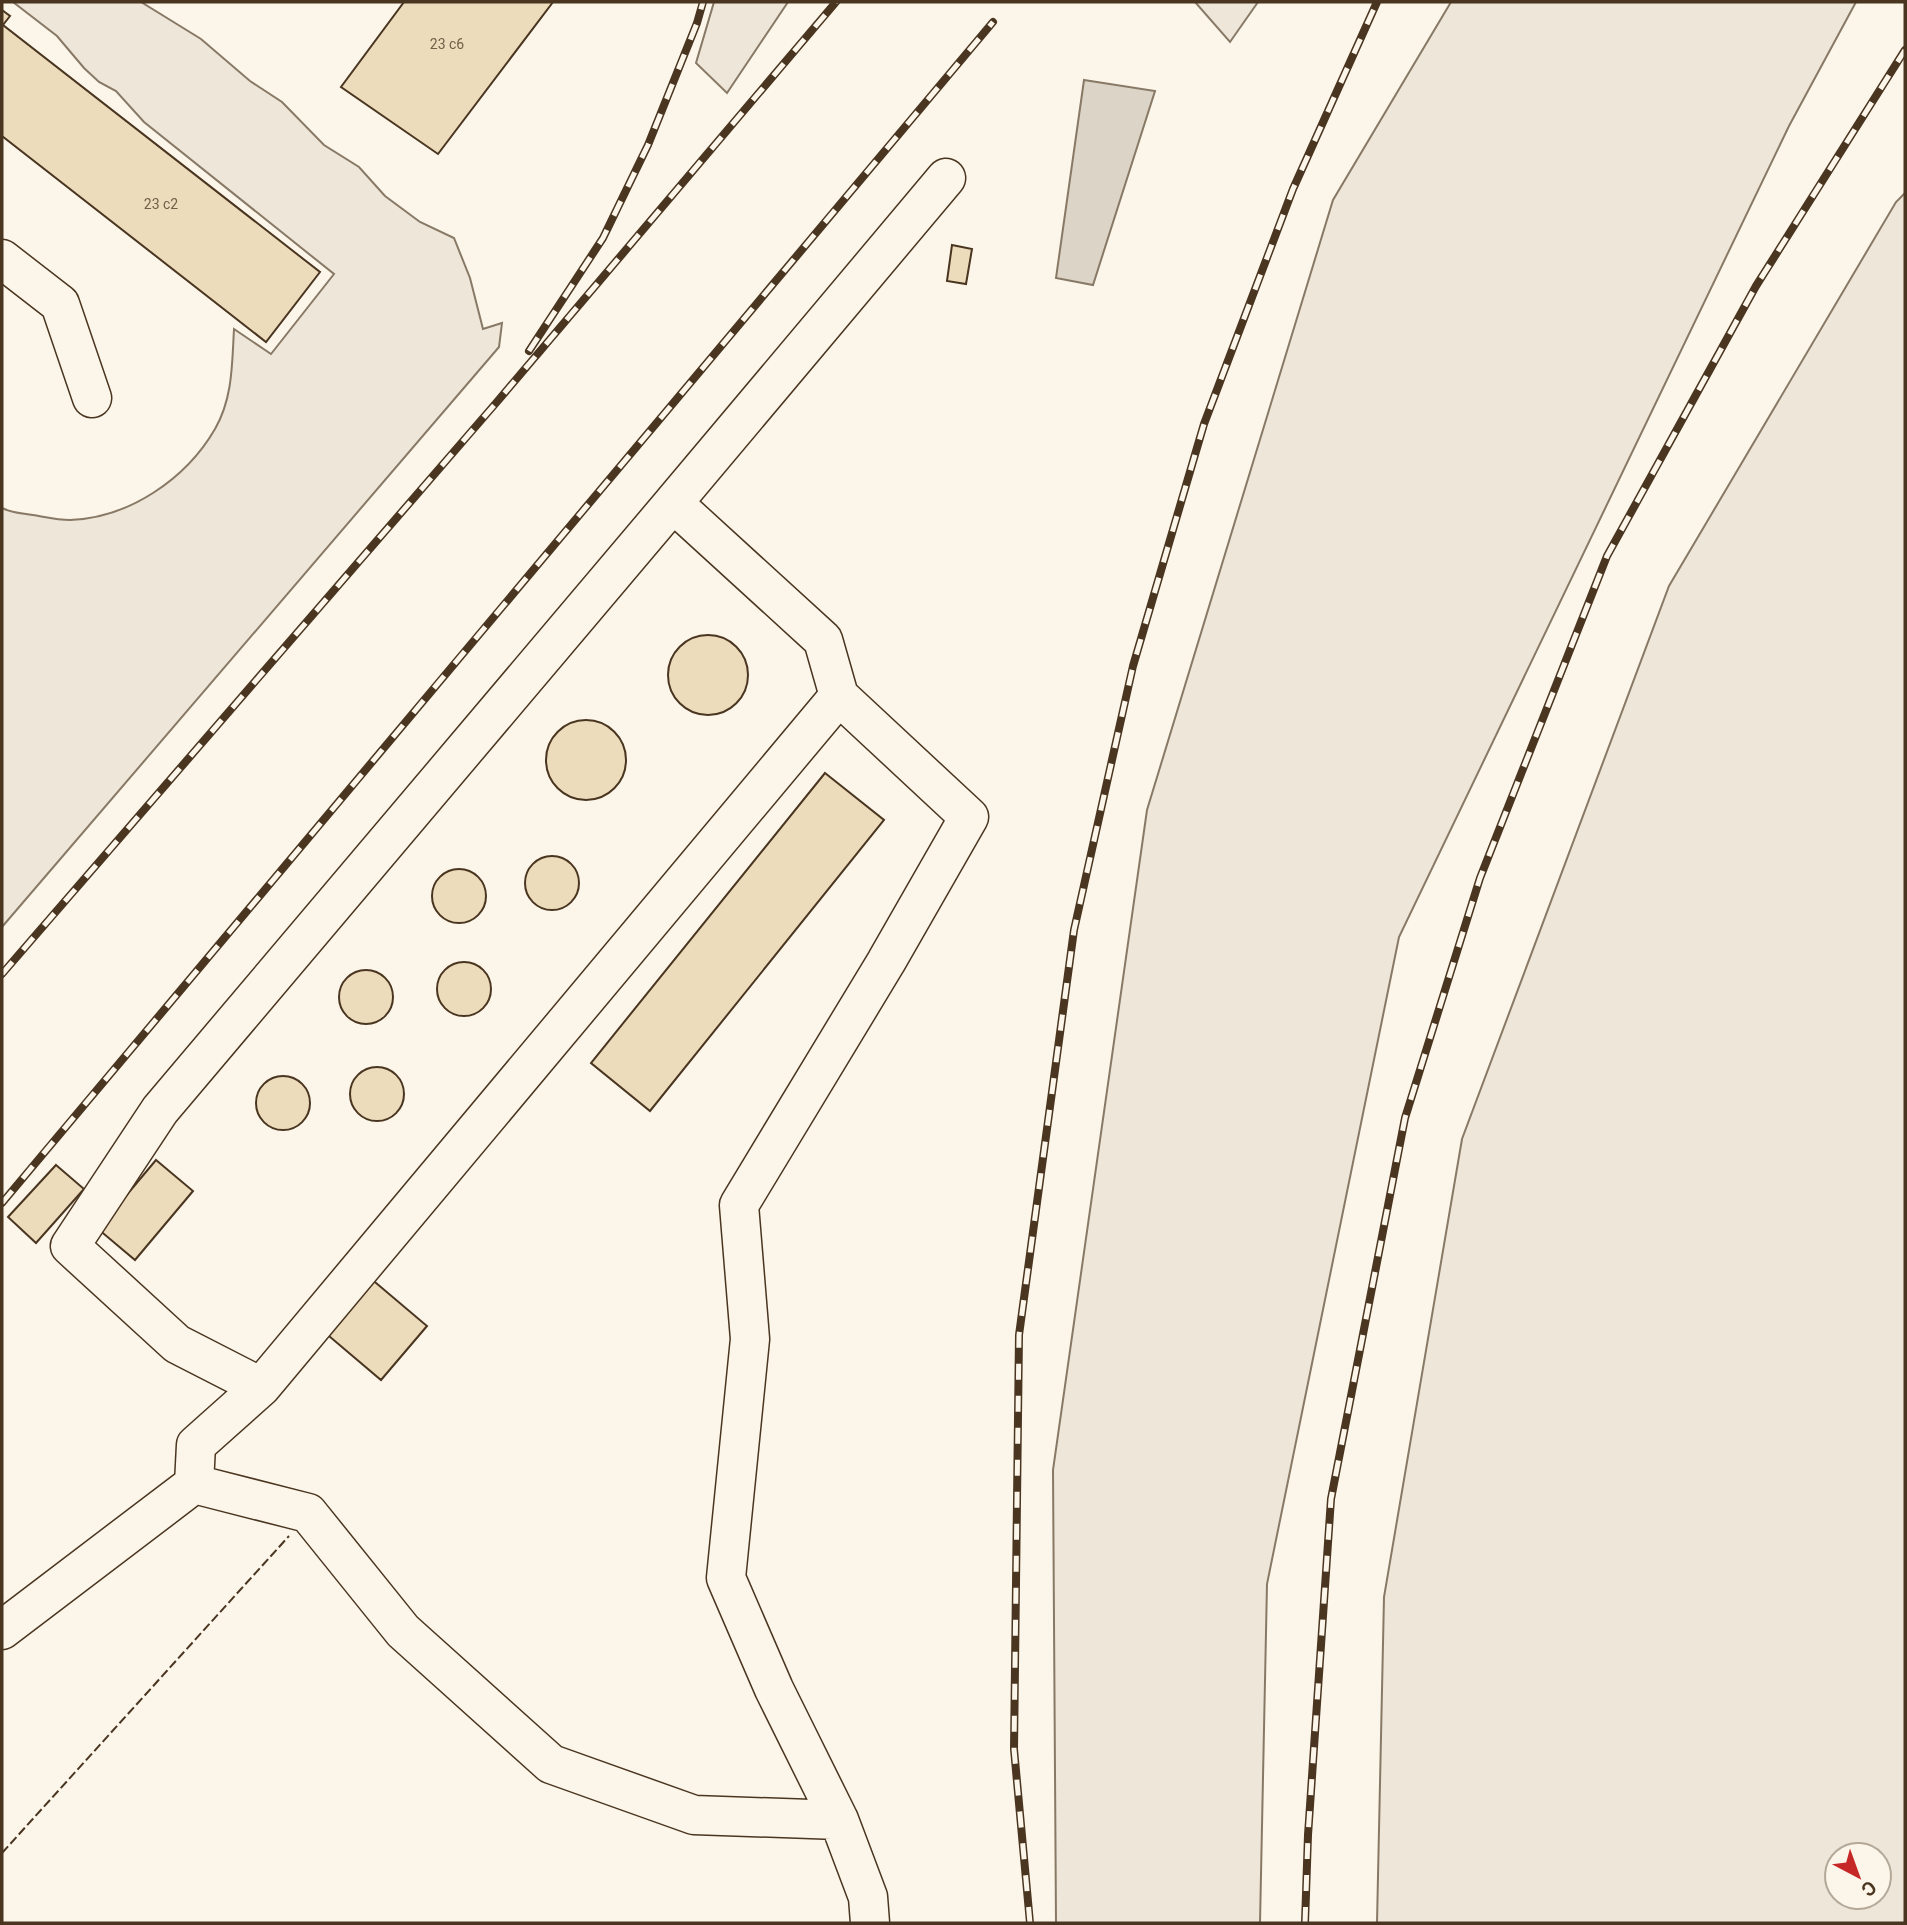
<svg xmlns="http://www.w3.org/2000/svg" width="1907" height="1925" font-family="Roboto,sans-serif">
<style>
.green{fill:#ede6d9;stroke:#887966;stroke-width:2;fill-rule:evenodd}
.water{fill:#dcd4c6;stroke:#887966;stroke-width:2}
.building{fill:#ecdcbc;stroke:#4a3520;stroke-width:2}
.lines{fill:none;stroke-linecap:round;stroke-linejoin:round}
.minor-casing{stroke:#4a3520;stroke-width:41}
.minor{stroke:#fbf6e9;stroke-width:38}
.rail-casing{stroke:#4a3520;stroke-width:8}
.rail{stroke:#fbf6e9;stroke-width:5;stroke-dasharray:16;stroke-linecap:butt}
.fence{stroke:#4a3520;stroke-width:2;stroke-dasharray:9 3.5;stroke-linecap:butt}
.labels{text-anchor:middle;dominant-baseline:central;stroke-width:5;stroke-linejoin:round;paint-order:stroke}
.number-label{font-size:14px;fill:#725f47}
</style>
<rect width="100%" height="100%" fill="#fbf6e9"/>
<path class="green" d="M13 2H141L201 39 250 81 282 102 324 145 359 167 385 196 420 222 454 238 470 278 483 329 502 323 499 347 2 927V508C12 513 22 513 33 515 45 517 58 520 70 520 129 518 186 479 215 429 233 398 232 363 234 329L271 354 334 274 144 122 116 91 99 82 84 68 57 36Z
M714 2H788L727 93 696 63Z
M1195 2H1258L1230 42Z
M1451 2H1856L1789 126 1399 937 1267 1584 1260 1923H1056L1053 1470 1147 810 1333 200Z
M1905 193V1923H1377L1384 1597 1462 1139 1669 586 1896 202ZM1879 1855V1897H1837V1855Z"/>
<path class="water" d="M1084 80 1155 91 1093 285 1056 278Z"/>
<path class="building" d="M404 2H553L438 154 341 87Z
M2 10 10 16 3 25 320 272 266 342 2 136Z
M952 245 972 249 966 284 947 281Z
M668 675a40 40 0 1 1 80 0a40 40 0 1 1-80 0Z
M546 760a40 40 0 1 1 80 0a40 40 0 1 1-80 0Z
M825 773 884 820 650 1111 591 1063Z
M525 883a27 27 0 1 1 54 0a27 27 0 1 1-54 0Z
M432 896a27 27 0 1 1 54 0a27 27 0 1 1-54 0Z
M437 989a27 27 0 1 1 54 0a27 27 0 1 1-54 0Z
M339 997a27 27 0 1 1 54 0a27 27 0 1 1-54 0Z
M350 1094a27 27 0 1 1 54 0a27 27 0 1 1-54 0Z
M256 1103a27 27 0 1 1 54 0a27 27 0 1 1-54 0Z
M156 1160 193 1191 135 1260 98 1229Z
M56 1165 84 1189 36 1243 8 1217Z
M369 1277 427 1326 381 1380 323 1331Z"/>
<g class="lines">
<g class="minor-casing">
<path id="minor" d="M2 259 60 304 92 398
M261 1387 177 1344 70 1246 160 1110 673 503
M194 1484 196 1445 261 1387 839 696
M2 1630 194 1484 308 1513 403 1631 551 1764 694 1815 839 1820 868 1897 870 1923
M839 1820 774 1689 726 1578 750 1339 739 1205 886 962 969 817 839 696 823 640 673 503 946 178"/>
</g>
<use href="#minor" class="minor"/>
<g class="rail-casing">
<path id="rail" d="M529 351 603 238 648 145 697 23 703 2
M2 974 496 403 836 2
M2 1203 993 22
M1030 1923 1014 1749 1019 1335 1074 930 1133 666 1204 424 1293 189 1377 2
M1305 1923 1308 1835 1331 1499 1405 1118 1480 878 1607 556 1756 286 1905 50"/>
</g>
<use href="#rail" class="rail"/>
<path class="fence" d="M2 1853 289 1536"/>
</g>
<g class="labels">
<g class="number-label">
<text x="447" y="44">23 с6</text>
<text x="161" y="204">23 с2</text>
</g>
</g>
<rect width="1907" height="1925" fill="none" stroke="#4a3520" stroke-width="7"/>
<g transform="translate(1858 1876) rotate(139)"><circle r="33" fill="#fbf6e9" stroke="#b4a999" stroke-width="2"/>
<path d="M0-5L12 26L0 18L-12 26Z" fill="#c62828"/>
<text y="-10" font-size="19" font-weight="bold" text-anchor="middle" fill="#4a3520">С</text>
</g>
</svg>
